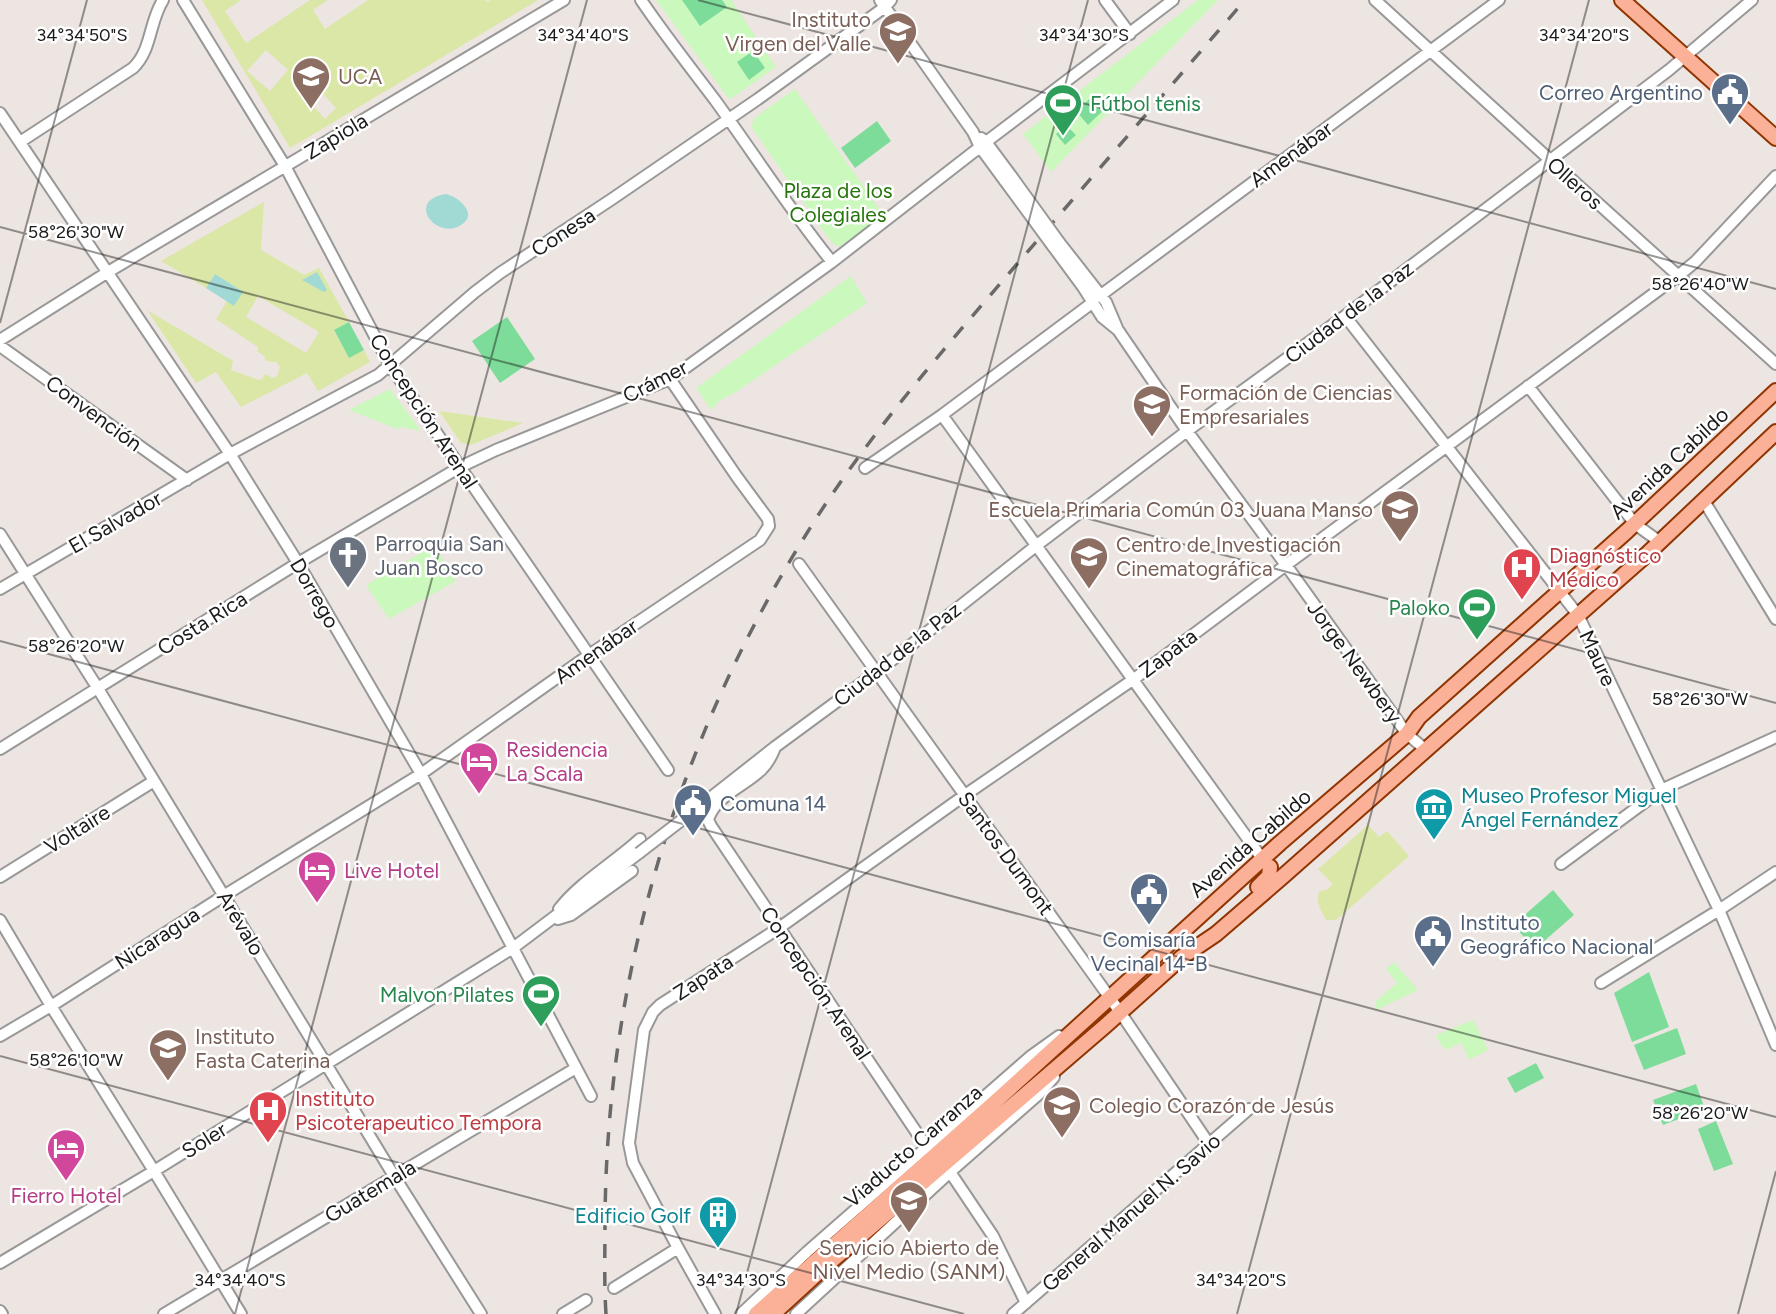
<svg xmlns="http://www.w3.org/2000/svg" width="1776" height="1314" font-family="Figtree,sans-serif">
<style>
.grass{fill:#dbe7a6;fill-rule:evenodd}
.park{fill:#cbf8bc}
.pitch{fill:#7edc9a}
.water{fill:#a1dad5}
.lines{fill:none;stroke-linecap:round;stroke-linejoin:round}
.minor-casing{stroke:#989898;stroke-width:14}
.major-casing{stroke:#903402;stroke-width:18}
.minor{stroke:#fff;stroke-width:10}
.major{stroke:#fab198;stroke-width:14}
.rail{stroke:#696969;stroke-width:3.5;stroke-dasharray:14 14;stroke-linecap:butt}
.minor-bridge-casing{stroke:#989898;stroke-width:14;stroke-linecap:butt}
.minor-bridge{stroke:#fff;stroke-width:10}
.ticks{fill:none;stroke:#1b1b1b;stroke-width:2;stroke-opacity:0.45}
.labels{text-anchor:middle;dominant-baseline:central;stroke-width:5;stroke-linejoin:round;paint-order:stroke}
.education-label{font-size:21px;fill:#785e54;stroke:#fff;text-anchor:start}
.service-label{font-size:21px;fill:#4e5e75;stroke:#fff;text-anchor:start}
.leisure-label{font-size:21px;fill:#27864d;stroke:#fff;text-anchor:end}
.street-label{font-size:21px;fill:#1b1b1b;stroke:#fff}
.park-label{font-size:21px;fill:#25760c;stroke:#fff}
.worship-label{font-size:21px;fill:#5b616d;stroke:#fff;text-anchor:start}
.health-label{font-size:21px;fill:#be3a42;stroke:#fff;text-anchor:start}
.hotel-label{font-size:21px;fill:#b23c85;stroke:#fff;text-anchor:start}
.culture-label{font-size:21px;fill:#0d838f;stroke:#fff;text-anchor:start}
.ticks-label{font-size:18px;text-anchor:middle;fill:#1b1b1b;stroke:#fff;stroke-width:5;stroke-linejoin:round;paint-order:stroke}
</style>
<rect width="100%" height="100%" fill="#ede5e1"/>
<path class="grass" d="M202 0H241L225 11 246 43 310 0H328L313 10 325 29 368 0H485L487 2 491 0H538L290 148ZM266 50 288 70 270 91 247 71ZM317 87 336 108 325 119 306 98Z
M264 202 261 250 304 275 319 268 349 322 334 331 349 358 364 350 370 362 318 391 307 373 241 407 216 372 196 383 147 310 233 361 231 370 259 380 263 378 265 374 273 378 277 376 280 367 276 362 266 361 264 356 257 351 258 347 216 319 227 301 234 305 215 274 206 288 161 261ZM258 296 319 332 306 353 246 317Z
M439 411 523 423 471 445 461 443Z
M1368 825 1379 837 1387 831 1409 856 1336 920H1326C1322 911 1314 901 1320 891L1326 890 1333 884 1318 869Z"/>
<path class="park" d="M656 0H731L776 67 732 98H728Z
M1198 0H1218L1051 172 1023 134Z
M795 89 880 210 883 217 839 247 831 242 752 128 753 119Z
M851 276 867 303 736 392 719 401 711 410 696 388Z
M390 389 421 431 401 427 397 429 349 410Z
M434 545 456 581 389 619 366 585Z
M1394 962 1418 990 1376 1010V1001L1397 983 1386 969Z
M1473 1020 1488 1050 1469 1060 1461 1043 1446 1050 1441 1045 1436 1035Z"/>
<path class="pitch" d="M682 0H722L727 7 700 26Z
M753 51 765 68 749 80 737 62Z
M1096 93 1108 106 1088 125 1076 111Z
M877 121 891 141 855 168 841 148Z
M1066 125 1076 135 1065 145 1056 134Z
M507 317 535 359 500 383 472 341Z
M349 322 364 350 349 358 334 330Z
M1553 890 1574 915 1535 949 1513 925Z
M1649 972 1669 1027 1632 1042 1614 993Z
M1677 1028 1686 1054 1644 1070 1634 1045Z
M1536 1063 1544 1078 1515 1093 1507 1078Z
M1696 1084 1705 1109 1663 1125 1653 1100Z
M1716 1121 1733 1164 1714 1171 1698 1129Z"/>
<path class="water" d="M446 194C459 197 479 214 461 225 436 241 405 200 446 194Z
M317 272 327 290 324 292 302 280Z
M215 274 243 292 234 306 206 288Z"/>
<g class="lines">
<g class="minor-casing">
<path id="minor" d="M183 0 285 166 390 365 668 770
M641 0C664 34 690 67 715 100 754 154 790 210 832 262
M880 0 973 132 980 147 1005 181
M1105 0 1130 34
M1375 0 1550 160 1776 364
M0 113 230 454 298 563 421 774 591 1096
M981 138 986 142 1012 177
M20 142 133 68C152 50 149 22 163 0
M986 142 1173 0
M1059 242 1106 302 1117 328
M1052 245 1083 287 1102 317 1118 330 1187 431 1286 565 1407 734 1426 750
M1086 289 1096 297 1101 295 1499 0
M1345 316 1578 615 1719 910 1776 1045
M0 340 108 272 564 0
M0 346 187 480
M1528 386 1635 524 1660 542
M942 415 1266 864
M865 468 942 415 1092 303
M1704 501 1776 619
M0 534 97 687 394 1176 481 1314
M799 564 1120 1012 1209 1144
M0 589 230 454 378 375 475 292 500 273 612 199 758 99 885 7 891 0
M0 749 298 563 460 467 496 450 670 379 832 262 980 147
M774 750C771 757 768 763 762 769 746 786 715 795 708 820L711 826 927 1148
M700 806 775 747 877 672 1037 545 1187 431 1345 316 1669 70 1752 0
M1561 864 1661 790 1776 737
M0 877 154 781
M559 909C581 881 614 863 640 839
M558 919 571 915 632 871
M0 920 51 1006 154 1171 241 1314
M1601 983 1719 910 1776 872
M0 1036 51 1006 225 895 421 774 589 655 760 540 769 526 768 519 737 477 670 379
M950 1172 993 1236 1026 1303
M0 1263 154 1171 513 948 639 853
M614 1288 678 1248
M0 1311 2 1314
M164 1314 576 1068
M563 1314 586 1300
M715 1314 678 1248 633 1163 629 1143 644 1030 653 1012 660 1005 779 928 965 795 1134 679 1286 565 1679 275 1695 262 1776 176
M741 1314 807 1252 1031 1056 1059 1036
M796 1314 950 1172 1039 1094 1054 1077
M1013 1314 1249 1109"/>
</g>
<g class="major-casing">
<path id="major" d="M1622 0 1776 138
M1258 887 1269 876 1270 867
M756 1314 995 1102 1280 843 1407 734 1419 717 1627 531 1776 391
M773 1314 822 1269 1105 1026 1182 957 1216 934 1281 878 1645 556 1776 432"/>
</g>
<use href="#minor" class="minor"/>
<use href="#major" class="major"/>
<path class="rail" d="M606 1314C604 1284 605 1253 605 1223 606 983 674 750 799 546 860 444 940 354 1017 264 1093 176 1169 88 1245 0"/>
<g class="minor-bridge-casing">
<path id="minor-bridge" d="M1012 177 1059 242
M1005 181 1052 245
M639 853 700 806"/>
</g>
<use href="#minor-bridge" class="minor-bridge"/>
</g>
<path class="ticks" d="M698 0 1776 289M0 227 1776 703M0 323 87 0M0 641 1776 1117M0 1056 964 1314M235 1314 587 0M736 1314 1088 0M1237 1314 1589 0M1738 1314 1776 1171"/>
<defs>
<g id="school-pin" transform="scale(2.0125)"><path d="M0 17L-7.5 6A9.5 9.5 0 1 1 7.5 6Z" fill="#8d6e63" stroke="#fff"/><path d="M0-5L7-2L0 1L-7-2ZM-4 1L0 2.5L4 1V4Q0 6-4 4Z" fill="#fff"/></g>
<g id="university-pin" transform="scale(2.0125)"><path d="M0 17L-7.5 6A9.5 9.5 0 1 1 7.5 6Z" fill="#8d6e63" stroke="#fff"/><path d="M0-5L7-2L0 1L-7-2ZM-4 1L0 2.5L4 1V4Q0 6-4 4Z" fill="#fff"/></g>
<g id="civic-pin" transform="scale(2.0125)"><path d="M0 17L-7.5 6A9.5 9.5 0 1 1 7.5 6Z" fill="#5c6f8a" stroke="#fff"/><path d="M-.6-6.5H3V-4.5H.6V-3L4-1V1h2V6H-6V1h2V-1L-.6-3ZM-1.2 2.5V6h2.4V2.5Z" fill="#fff"/></g>
<g id="stadium-pin" transform="scale(2.0125)"><path d="M0 17L-7.5 6A9.5 9.5 0 1 1 7.5 6Z" fill="#2e9e5b" stroke="#fff"/><path d="M0-5a6.5 5 0 1 0 0 10a6.5 5 0 1 0 0-10ZM-3.5-1.8h7v3.6h-7Z" fill="#fff"/></g>
<g id="church-pin" transform="scale(2.0125)"><path d="M0 17L-7.5 6A9.5 9.5 0 1 1 7.5 6Z" fill="#6b7280" stroke="#fff"/><path d="M-1.2-6h2.4v3.5h3.3v2.4h-3.3V6h-2.4V-.1h-3.3v-2.4h3.3Z" fill="#fff"/></g>
<g id="hospital-pin" transform="scale(2.0125)"><path d="M0 17L-7.5 6A9.5 9.5 0 1 1 7.5 6Z" fill="#e0444e" stroke="#fff"/><path d="M-5-5h3v3.5h4V-5h3V5h-3V1.5h-4V5h-3Z" fill="#fff"/></g>
<g id="hotel-pin" transform="scale(2.0125)"><path d="M0 17L-7.5 6A9.5 9.5 0 1 1 7.5 6Z" fill="#d1479c" stroke="#fff"/><path d="M-6-4.5h1.5V1H6V5H4.5V3h-9V5H-6ZM-4 0a1.8 1.8 0 1 1 3.6 0ZM.5 0V-2.5h3Q6-2.5 6 0Z" fill="#fff"/></g>
<g id="museum-pin" transform="scale(2.0125)"><path d="M0 17L-7.5 6A9.5 9.5 0 1 1 7.5 6Z" fill="#0f9aa8" stroke="#fff"/><path d="M0-6L6-3V-2H-6V-3ZM-5-1h2V3h-2ZM-1-1h2V3h-2ZM3-1h2V3H3ZM-6 4H6V6H-6Z" fill="#fff"/></g>
<g id="building-pin" transform="scale(2.0125)"><path d="M0 17L-7.5 6A9.5 9.5 0 1 1 7.5 6Z" fill="#0f9aa8" stroke="#fff"/><path d="M-4-6H4V6H1V3H-1V6H-4ZM-2.5-4.3h1.7v1.8h-1.7ZM.8-4.3h1.7v1.8H.8ZM-2.5-1h1.7V.8h-1.7ZM.8-1h1.7V.8H.8Z" fill="#fff"/></g>
</defs>
<g fill-rule="evenodd">
<use href="#school-pin" x="898" y="31"/>
<use href="#university-pin" x="311" y="76"/>
<use href="#civic-pin" x="1730" y="92"/>
<use href="#stadium-pin" x="1063" y="103"/>
<use href="#university-pin" x="1152" y="404"/>
<use href="#school-pin" x="1400" y="509"/>
<use href="#church-pin" x="348" y="555"/>
<use href="#university-pin" x="1089" y="556"/>
<use href="#hospital-pin" x="1522" y="567"/>
<use href="#stadium-pin" x="1477" y="607"/>
<use href="#hotel-pin" x="479" y="761"/>
<use href="#civic-pin" x="693" y="803"/>
<use href="#museum-pin" x="1434" y="807"/>
<use href="#hotel-pin" x="317" y="870"/>
<use href="#civic-pin" x="1149" y="892"/>
<use href="#civic-pin" x="1433" y="934"/>
<use href="#stadium-pin" x="541" y="994"/>
<use href="#school-pin" x="168" y="1048"/>
<use href="#school-pin" x="1062" y="1105"/>
<use href="#hospital-pin" x="268" y="1110"/>
<use href="#hotel-pin" x="66" y="1148"/>
<use href="#school-pin" x="909" y="1200"/>
<use href="#building-pin" x="718" y="1215"/>
</g>
<g class="labels">
<g class="education-label">
<text x="871" y="19" text-anchor="end">Instituto<tspan x="871" dy="24">Virgen del Valle</tspan></text>
<text x="338" y="76">UCA</text>
<text x="1179" y="392">Formación de Ciencias<tspan x="1179" dy="24">Empresariales</tspan></text>
<text x="1373" y="509" text-anchor="end">Escuela Primaria Común 03 Juana Manso</text>
<text x="1116" y="544">Centro de Investigación<tspan x="1116" dy="24">Cinematográfica</tspan></text>
<text x="195" y="1036">Instituto<tspan x="195" dy="24">Fasta Caterina</tspan></text>
<text x="1089" y="1105">Colegio Corazón de Jesús</text>
<text x="909" y="1247" text-anchor="middle">Servicio Abierto de<tspan x="909" dy="24">Nivel Medio (SANM)</tspan></text>
</g>
<g class="service-label">
<text x="1703" y="92" text-anchor="end">Correo Argentino</text>
<text x="720" y="803">Comuna 14</text>
<text x="1460" y="922">Instituto<tspan x="1460" dy="24">Geográfico Nacional</tspan></text>
<text x="1149" y="939" text-anchor="middle">Comisaría<tspan x="1149" dy="24">Vecinal 14-B</tspan></text>
</g>
<g class="leisure-label">
<text x="1090" y="103" text-anchor="start">Fútbol tenis</text>
<text x="1450" y="607">Paloko</text>
<text x="514" y="994">Malvon Pilates</text>
</g>
<g class="street-label">
<text transform="translate(336 136) rotate(-31)">Zapiola</text>
<text transform="translate(1291 154) rotate(-36)">Amenábar</text>
<text transform="translate(1575 183) rotate(42)">Olleros</text>
<text transform="translate(563 232) rotate(-33)">Conesa</text>
<text transform="translate(1349 312) rotate(-37)">Ciudad de la Paz</text>
<text transform="translate(655 381) rotate(-27)">Crámer</text>
<text transform="translate(424 411) rotate(57)">Concepción Arenal</text>
<text transform="translate(94 413) rotate(36)">Convención</text>
<text transform="translate(1669 463) rotate(-43)">Avenida Cabildo</text>
<text transform="translate(115 522) rotate(-30)">El Salvador</text>
<text transform="translate(315 593) rotate(60)">Dorrego</text>
<text transform="translate(202 623) rotate(-32)">Costa Rica</text>
<text transform="translate(596 651) rotate(-35)">Amenábar</text>
<text transform="translate(1168 653) rotate(-37)">Zapata</text>
<text transform="translate(897 654) rotate(-38)">Ciudad de la Paz</text>
<text transform="translate(1598 658) rotate(65)">Maure</text>
<text transform="translate(1355 662) rotate(54)">Jorge Newbery</text>
<text transform="translate(77 829) rotate(-32)">Voltaire</text>
<text transform="translate(1250 843) rotate(-41)">Avenida Cabildo</text>
<text transform="translate(1006 853) rotate(54)">Santos Dumont</text>
<text transform="translate(241 923) rotate(59)">Arévalo</text>
<text transform="translate(157 938) rotate(-33)">Nicaragua</text>
<text transform="translate(703 977) rotate(-33)">Zapata</text>
<text transform="translate(816 983) rotate(56)">Concepción Arenal</text>
<text transform="translate(204 1140) rotate(-32)">Soler</text>
<text transform="translate(913 1146) rotate(-41)">Viaducto Carranza</text>
<text transform="translate(370 1191) rotate(-31)">Guatemala</text>
<text transform="translate(1131 1212) rotate(-41)">General Manuel N. Savio</text>
</g>
<g class="park-label">
<text x="838" y="190">Plaza de los<tspan x="838" dy="24">Colegiales</tspan></text>
</g>
<g class="worship-label">
<text x="375" y="543">Parroquia San<tspan x="375" dy="24">Juan Bosco</tspan></text>
</g>
<g class="health-label">
<text x="1549" y="555">Diagnóstico<tspan x="1549" dy="24">Médico</tspan></text>
<text x="295" y="1098">Instituto<tspan x="295" dy="24">Psicoterapeutico Tempora</tspan></text>
</g>
<g class="hotel-label">
<text x="506" y="749">Residencia<tspan x="506" dy="24">La Scala</tspan></text>
<text x="344" y="870">Live Hotel</text>
<text x="66" y="1195" text-anchor="middle">Fierro Hotel</text>
</g>
<g class="culture-label">
<text x="1461" y="795">Museo Profesor Miguel<tspan x="1461" dy="24">Ángel Fernández</tspan></text>
<text x="691" y="1215" text-anchor="end">Edificio Golf</text>
</g>
</g>
<g class="ticks-label">
<text x="82" y="41">34°34'50"S</text>
<text x="583" y="41">34°34'40"S</text>
<text x="1084" y="41">34°34'30"S</text>
<text x="1584" y="41">34°34'20"S</text>
<text x="76" y="238">58°26'30"W</text>
<text x="1700" y="290">58°26'40"W</text>
<text x="76" y="652">58°26'20"W</text>
<text x="1700" y="705">58°26'30"W</text>
<text x="76" y="1066">58°26'10"W</text>
<text x="1700" y="1119">58°26'20"W</text>
<text x="240" y="1286">34°34'40"S</text>
<text x="741" y="1286">34°34'30"S</text>
<text x="1241" y="1286">34°34'20"S</text>
</g>
</svg>
